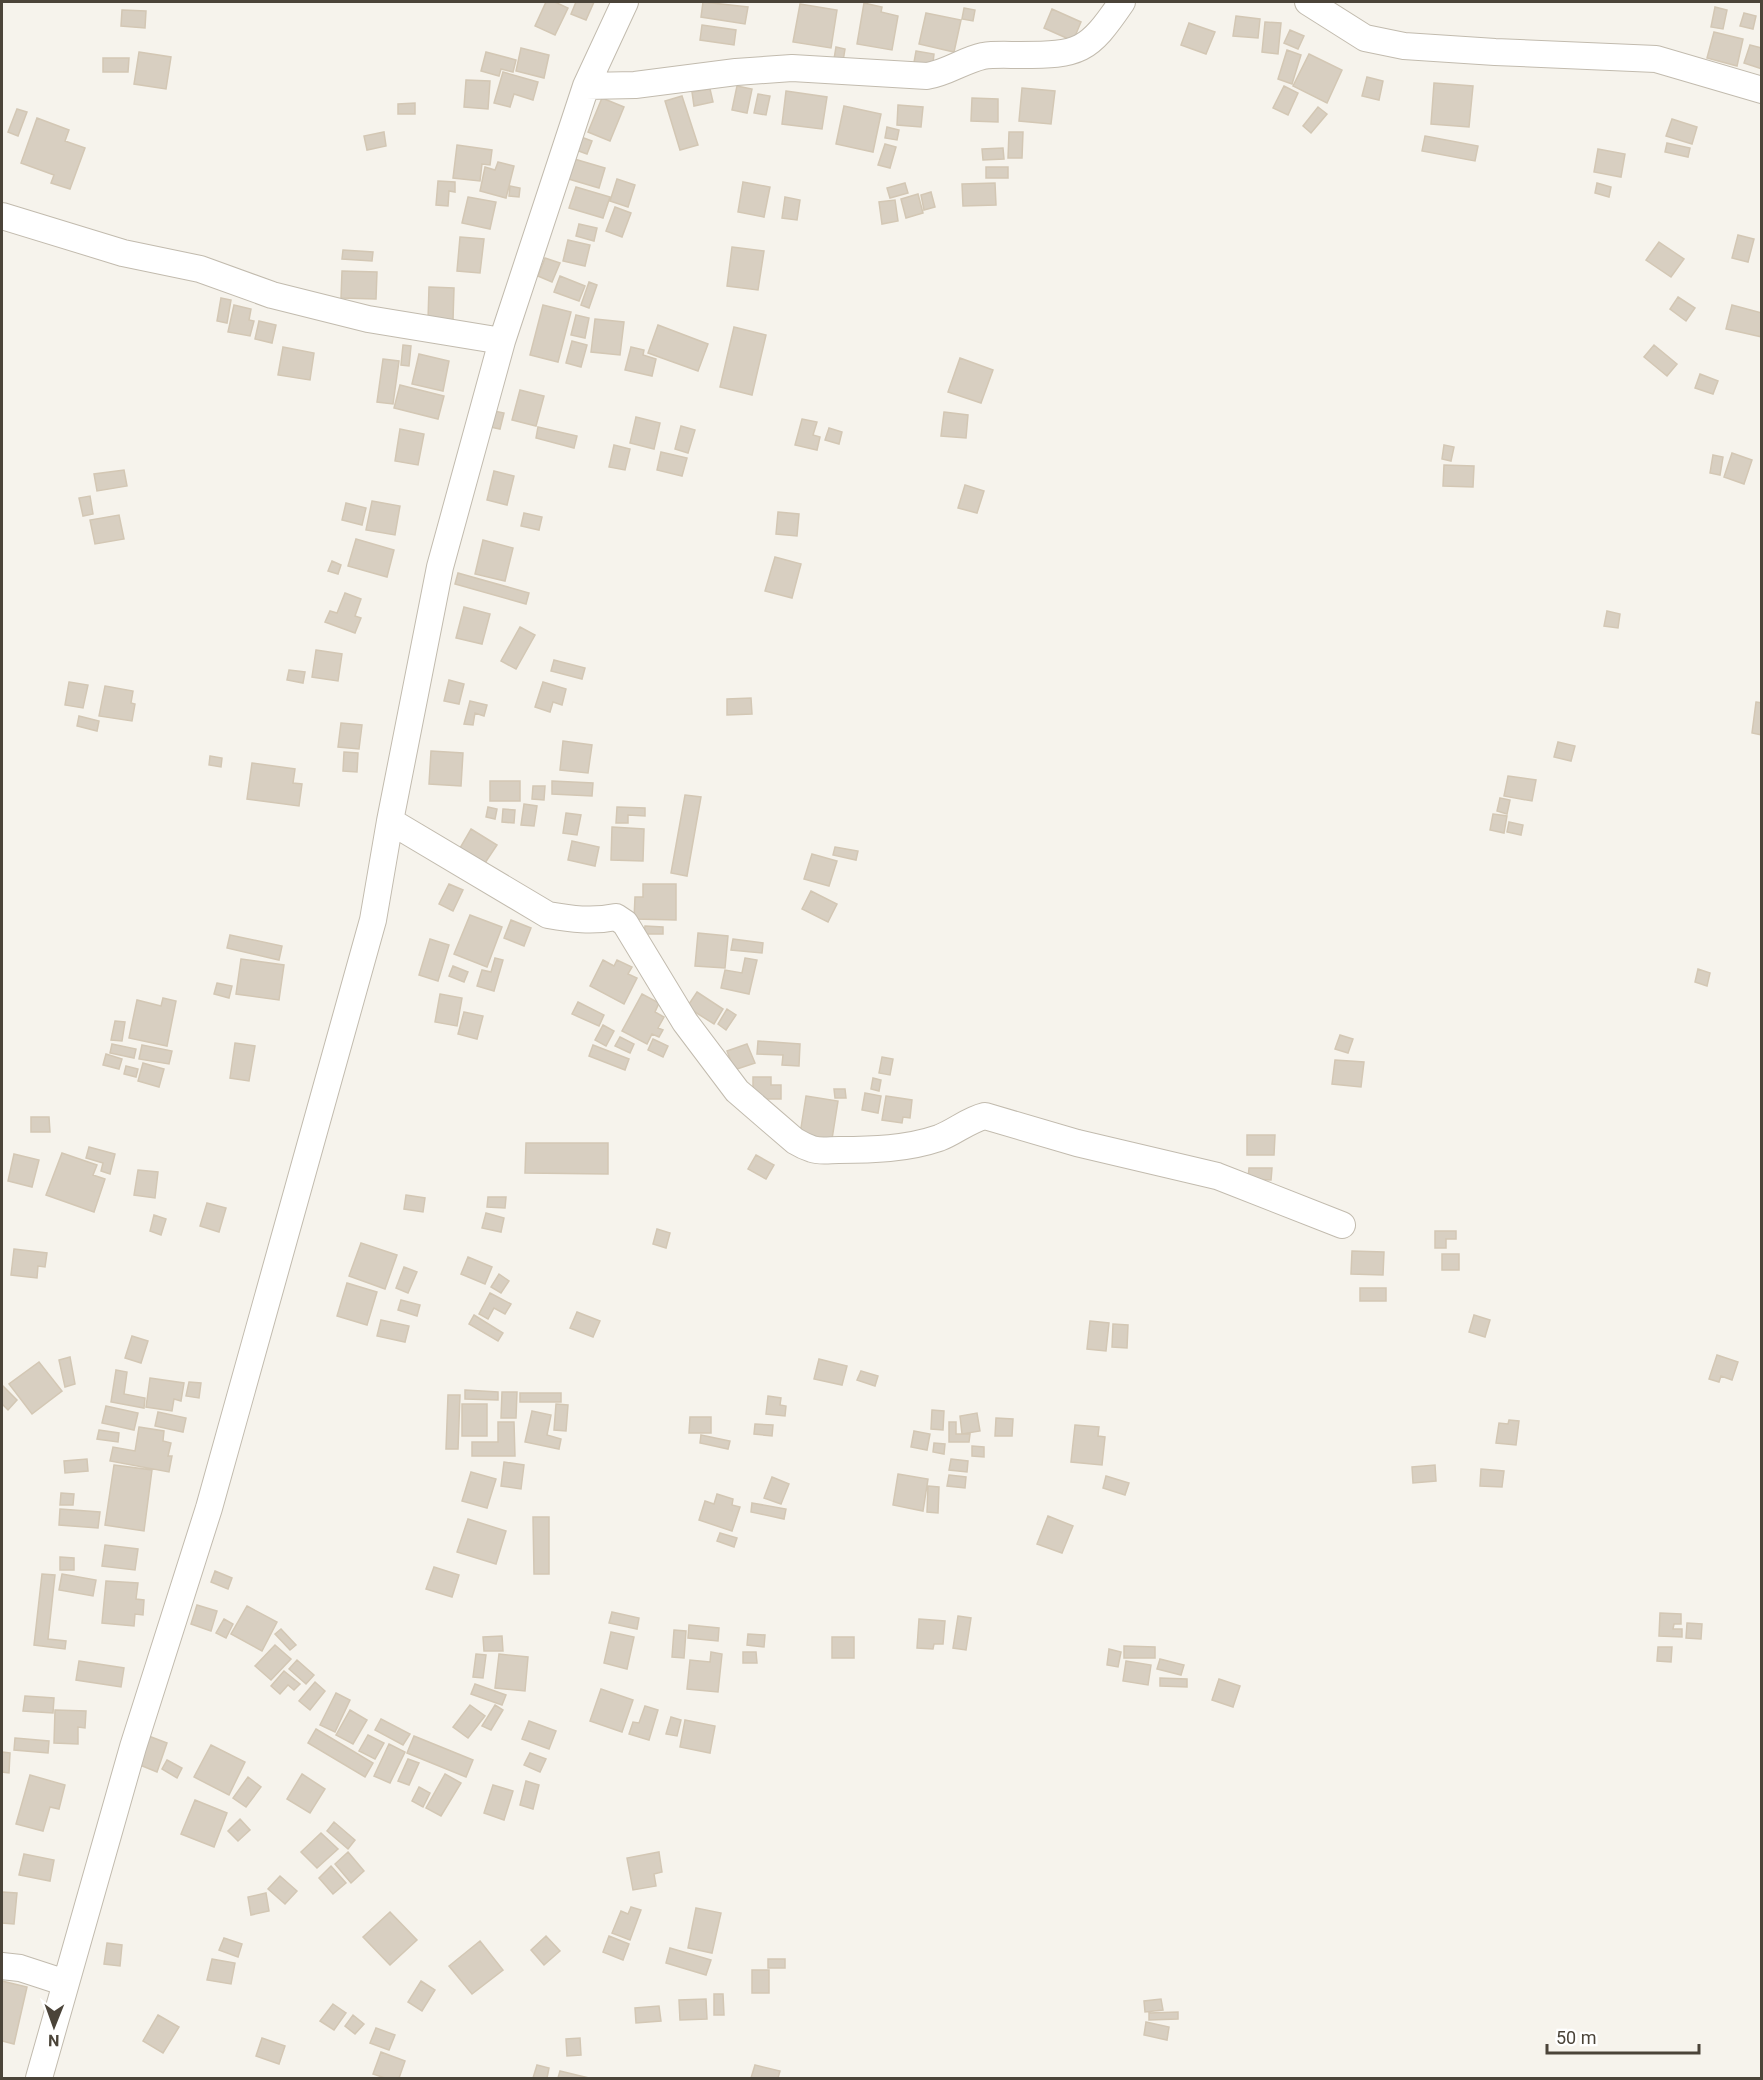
<svg xmlns="http://www.w3.org/2000/svg" width="1763" height="2080" font-family="Roboto,sans-serif">
<style>
.building{fill:#d8cfc1;stroke:#d3c7b4;stroke-width:1.5}
.lines{fill:none;stroke-linecap:round;stroke-linejoin:round}
.minor-casing{stroke:#c2bbae;stroke-width:28}
.minor{stroke:#fff;stroke-width:26}
</style>
<rect width="100%" height="100%" fill="#f6f3ec"/>
<path class="building" d="M546 2H555L568 8 555 35 535 26Z
M576 2H594L586 20 571 14Z
M703 2 748 7 745 24 701 17Z
M864 3 882 7 881 12 898 16 892 50 857 44Z
M800 4 837 10 831 48 793 42Z
M1715 7 1727 10 1723 29 1711 27Z
M964 8 975 10 973 21 962 19Z
M1052 9 1081 22 1073 41 1044 28Z
M122 10 146 11 145 28 121 26Z
M926 13 961 20 954 52 919 44Z
M1744 13 1756 16 1753 29 1740 26Z
M1236 16 1260 19 1258 38 1233 36Z
M1265 22 1281 23 1278 54 1262 52Z
M1189 23 1215 32 1206 54 1181 45Z
M702 25 736 30 734 45 700 40Z
M1290 30 1304 36 1298 49 1284 43Z
M1714 32 1743 39 1737 66 1707 58Z
M1750 45 1762 48V69L1744 63Z
M836 47 845 49 842 67 833 65Z
M521 48 549 55 544 78 516 71Z
M1287 50 1301 55 1292 84 1278 79Z
M916 51 934 54 932 71 913 68Z
M139 52 171 57 166 89 134 84Z
M486 52 516 60 513 72 501 69 499 76 481 71Z
M1309 54 1342 70 1327 103 1293 86Z
M103 58H129L128 72H103Z
M503 72 538 82 533 100 514 94 510 107 494 103Z
M1367 77 1383 81 1379 100 1362 96Z
M466 80 490 81 488 109 464 107Z
M1434 83 1473 86 1469 127 1431 124Z
M737 86 752 89 747 113 732 110Z
M1284 86 1298 93 1288 115 1273 108Z
M1022 88 1055 91 1051 124 1019 121Z
M710 89 713 102 694 106 692 92Z
M786 91 827 97 822 129 782 124Z
M758 94 770 96 766 115 754 113Z
M682 96 698 145 680 150 665 101Z
M602 98 624 107 610 141 588 132Z
M972 98 998 99V122L971 121Z
M415 103V114H398V104Z
M898 105 923 107 921 127 897 125Z
M844 106 881 114 873 152 836 144Z
M1318 107 1327 114 1311 133 1303 126Z
M17 109 27 112 18 136 8 132Z
M37 118 69 130 65 141 85 148 70 189 51 183 54 175 21 163Z
M1672 119 1697 127 1692 144 1666 136Z
M887 127 899 130 897 140 885 138Z
M384 132 386 146 367 150 364 136Z
M1009 132H1023L1022 158H1008Z
M1425 136 1478 146 1475 161 1422 151Z
M581 137 592 141 587 154 576 150Z
M1667 143 1690 148 1688 157 1665 152Z
M885 144 896 147 890 168 878 165Z
M457 145 492 150 490 165 482 164 480 181 453 178Z
M1003 148 1004 159 983 160 982 149Z
M1598 149 1625 154 1621 177 1594 172Z
M571 158 605 168 599 188 565 178Z
M498 162 514 166 506 198 480 191 485 167 495 170Z
M986 167H1008V178H986Z
M617 179 635 185 628 207 610 201Z
M438 181 455 182V192L449 191 448 206 436 205Z
M743 182 770 187 764 217 738 212Z
M905 183 908 193 890 198 887 188Z
M995 183 996 205 963 206 962 184Z
M1597 183 1611 187 1609 197 1595 193Z
M510 186 520 188 519 197 509 196Z
M576 187 610 197 603 218 569 208Z
M931 192 935 207 924 210 921 195Z
M918 194 923 213 906 218 901 199Z
M468 197 496 202 490 229 462 223Z
M785 197 800 200 797 220 782 218Z
M895 200 898 221 882 224 879 202Z
M615 207 631 213 622 237 606 231Z
M579 224 597 228 594 241 576 236Z
M1738 235 1754 239 1748 262 1732 258Z
M460 237 484 239 480 273 457 271Z
M568 240 590 245 585 266 563 261Z
M1659 242 1684 259 1671 277 1646 260Z
M732 247 764 251 758 290 727 286Z
M343 250 373 252 372 261 342 259Z
M545 258 560 263 552 282 538 276Z
M342 271 377 272 376 299 341 298Z
M560 276 585 286 579 301 554 292Z
M589 282 597 285 589 308 581 305Z
M429 287 454 288 453 320H428Z
M1678 297 1695 308 1686 321 1670 309Z
M221 298 231 300 227 323 217 321Z
M234 305 251 309 249 320 254 321 250 336 228 332Z
M543 305 571 312 558 362 530 355Z
M1732 305 1762 313V337L1726 329Z
M576 315 589 318 585 338 571 335Z
M595 319 624 322 620 355 591 352Z
M259 321 276 325 272 343 255 339Z
M658 325 708 344 698 371 648 353Z
M734 327 766 335 752 395 720 387Z
M572 341 587 345 581 367 566 363Z
M403 345 411 346 409 366 401 365Z
M1654 345 1677 364 1667 376 1644 357Z
M283 347 314 353 310 380 278 375Z
M631 347 644 350 643 355 656 359 652 376 625 370Z
M419 354 449 361 443 391 412 384Z
M960 358 993 370 981 403 948 392Z
M383 359 399 361 393 404 377 402Z
M1700 374 1718 381 1713 394 1695 388Z
M400 385 444 396 438 419 394 408Z
M520 390 544 396 536 426 512 420Z
M494 411 504 413 500 429 490 427Z
M944 412 968 415 966 438 941 436Z
M636 417 660 423 654 449 630 443Z
M802 419 817 422 813 435 820 437 817 450 795 445Z
M681 426 695 430 688 453 675 449Z
M538 427 577 436 574 448 536 438Z
M829 428 842 432 839 444 825 440Z
M400 429 424 434 418 465 395 461Z
M614 445 630 449 625 470 609 467Z
M1444 445 1454 447 1451 461 1442 459Z
M661 452 687 458 682 476 657 470Z
M1732 453 1752 460 1744 484 1724 477Z
M1713 455 1723 457 1720 475 1710 473Z
M1444 465 1474 466 1473 487 1443 486Z
M124 470 127 486 97 491 94 474Z
M494 471 514 476 507 505 487 500Z
M965 485 984 491 977 513 958 508Z
M90 496 93 514 83 516 79 498Z
M372 501 400 506 395 535 366 530Z
M346 503 366 508 362 525 342 520Z
M778 512 799 514 797 536 776 534Z
M524 513 542 517 539 530 521 526Z
M119 515 124 539 95 544 90 520Z
M356 539 394 550 387 577 348 566Z
M483 540 513 548 505 581 475 574Z
M775 557 801 564 792 598 765 591Z
M332 561 341 565 338 574 328 571Z
M458 573 529 593 526 604 455 584Z
M345 593 361 599 355 616 361 618 355 633 325 622 330 611 337 613Z
M464 607 490 614 482 644 456 638Z
M1607 611 1620 614 1618 628 1604 626Z
M520 627 535 635 516 669 501 661Z
M316 650 342 654 338 681 312 677Z
M554 660 585 668 582 679 551 671Z
M289 670 305 672 303 683 287 680Z
M449 680 464 684 459 704 444 701Z
M69 682 88 685 83 708 65 705Z
M543 682 566 689 562 705 553 702 550 712 535 707Z
M105 686 133 691 131 703 135 704 132 721 99 716Z
M751 698 752 714 727 715V699Z
M470 701 487 705 484 716 475 713 473 725 464 724Z
M1756 702 1762 703V735L1752 733Z
M79 716 99 721 97 731 77 726Z
M341 723 362 725 359 749 338 747Z
M563 741 592 745 588 773 560 770Z
M1558 742 1575 746 1571 761 1554 757Z
M431 751 463 753 461 786 429 784Z
M344 752 358 753 357 772 343 771Z
M210 756 222 758 221 767 209 765Z
M252 763 295 769 293 783 302 784 299 806 247 799Z
M1508 776 1536 780 1532 801 1504 796Z
M490 781H520V801H490Z
M552 781 593 783 592 796 552 794Z
M533 786H545L544 800 532 799Z
M685 795 701 797 687 876 671 873Z
M1500 798 1510 800 1507 814 1497 811Z
M524 804 537 806 534 826 521 825Z
M488 807 497 809 495 819 486 817Z
M617 807 645 808V816L628 815V823H616Z
M503 809 515 810 514 823 502 822Z
M566 813 581 815 577 835 563 833Z
M1493 814 1507 816 1504 833 1490 830Z
M1509 822 1523 825 1521 835 1507 832Z
M612 827 644 829 643 861 611 860Z
M471 829 497 845 485 863 460 848Z
M572 841 599 847 595 866 568 860Z
M835 847 858 851 856 860 833 855Z
M812 854 837 861 829 886 804 879Z
M449 884 463 890 453 911 439 904Z
M643 884H676V920L634 919 635 897H643Z
M811 891 837 904 828 922 802 909Z
M470 915 502 927 487 967 454 954Z
M511 920 531 928 524 946 504 938Z
M645 926 663 927V934H644Z
M698 933 728 936 725 968 695 966Z
M230 935 282 946 279 960 227 948Z
M430 939 449 945 438 981 419 975Z
M733 939 763 943 762 953 731 950Z
M495 958 503 960 494 991 477 986 482 970 491 972Z
M745 958 757 960 749 994 721 988 725 970 742 973Z
M241 959 284 965 279 1000 236 994Z
M603 960 614 966 617 960 632 967 628 974 637 978 624 1004 590 986Z
M453 966 468 972 464 982 449 976Z
M1698 969 1710 973 1707 986 1695 982Z
M217 983 232 986 229 998 214 994Z
M697 992 723 1009 714 1024 687 1007Z
M440 994 462 998 457 1026 435 1022Z
M642 994 659 1003 655 1012 664 1017 658 1028 663 1030 659 1037 652 1034 647 1044 622 1031Z
M163 998 176 1001 167 1046 129 1038 137 1000 161 1006Z
M578 1002 604 1015 599 1026 572 1014Z
M727 1009 736 1015 726 1030 718 1024Z
M464 1012 483 1016 477 1039 458 1034Z
M115 1021 125 1022 122 1041 111 1040Z
M603 1025 614 1031 606 1046 595 1040Z
M1340 1035 1353 1039 1348 1053 1335 1049Z
M620 1037 634 1044 630 1053 615 1046Z
M653 1039 668 1046 663 1057 648 1050Z
M758 1041 800 1044 799 1066 782 1065 783 1055 757 1054Z
M235 1043 255 1046 249 1081 230 1078Z
M112 1044 136 1049 134 1058 110 1053Z
M747 1044 755 1063 734 1070 727 1051Z
M142 1045 172 1051 169 1064 139 1059Z
M593 1045 629 1059 625 1070 589 1056Z
M106 1054 122 1059 119 1069 103 1065Z
M882 1057 893 1059 890 1075 879 1073Z
M1335 1060 1364 1062 1361 1087 1332 1084Z
M143 1063 164 1069 159 1087 138 1081Z
M126 1066 138 1069 136 1077 124 1074Z
M753 1077H771V1085H781V1099H753Z
M873 1078 881 1080 879 1091 871 1089Z
M834 1089H845L846 1098H835Z
M865 1093 881 1096 878 1113 862 1110Z
M806 1096 838 1101 832 1139 800 1134Z
M886 1096 912 1100 910 1118 903 1117 902 1123 882 1120Z
M31 1117H49L50 1132H31Z
M1247 1135H1275L1274 1155H1247Z
M526 1143H608V1174L525 1173Z
M89 1147 115 1154 110 1174 101 1171 103 1163 86 1158Z
M62 1153 97 1165 93 1175 105 1179 94 1212 46 1195Z
M14 1154 39 1160 32 1187 8 1181Z
M756 1155 774 1165 766 1179 748 1169Z
M1249 1168H1272L1271 1180 1248 1179Z
M138 1170 158 1172 155 1198 134 1195Z
M406 1195 425 1198 423 1212 404 1209Z
M488 1197H506L505 1208 487 1207Z
M207 1203 226 1208 219 1232 200 1226Z
M486 1213 504 1218 501 1232 482 1228Z
M154 1215 166 1219 161 1235 150 1231Z
M657 1229 670 1233 666 1248 653 1244Z
M1435 1231H1456V1239H1446V1248H1435Z
M361 1243 397 1255 385 1289 349 1276Z
M14 1249 47 1253 45 1267 38 1266 37 1278 11 1275Z
M1352 1251 1384 1252 1383 1275 1351 1274Z
M1442 1254H1459V1270H1442Z
M468 1257 492 1267 485 1284 461 1274Z
M404 1267 417 1272 408 1293 396 1288Z
M499 1274 509 1281 501 1293 491 1287Z
M347 1283 377 1292 367 1325 337 1316Z
M1360 1288H1386V1301H1360Z
M490 1293 511 1304 505 1314 494 1308 488 1319 479 1314Z
M401 1300 420 1305 417 1316 398 1310Z
M577 1312 600 1321 593 1337 570 1328Z
M474 1315 503 1333 498 1341 469 1324Z
M1474 1315 1490 1320 1485 1337 1469 1332Z
M381 1320 409 1326 405 1342 377 1336Z
M1090 1321 1109 1323 1106 1351 1087 1349Z
M1113 1324 1128 1325 1127 1348 1112 1347Z
M132 1336 148 1341 141 1363 125 1358Z
M1717 1355 1738 1362 1732 1380 1721 1376 1719 1382 1709 1379Z
M70 1357 75 1384 65 1387 59 1360Z
M819 1359 847 1366 842 1385 814 1379Z
M39 1362 62 1391 32 1414 9 1384Z
M116 1370 127 1372 124 1394 145 1398 144 1408 111 1402Z
M861 1371 878 1376 875 1386 857 1380Z
M150 1378 184 1383 181 1401 174 1399 172 1411 146 1407Z
M189 1382 201 1383 199 1398 186 1396Z
M2 1385 17 1400 8 1410 2 1404Z
M465 1390 498 1392V1400L465 1399Z
M502 1392H517L516 1418H501Z
M520 1393H561V1402H520Z
M448 1395H460L458 1449H446Z
M768 1396 781 1398 780 1405 786 1406 785 1416 766 1414Z
M462 1404H487V1436H462Z
M556 1404 568 1405 566 1431 554 1430Z
M106 1406 138 1413 134 1430 102 1423Z
M932 1410 944 1411 943 1430 931 1429Z
M532 1411 551 1415 547 1435 561 1439 559 1449 525 1442Z
M158 1412 186 1418 183 1432 155 1426Z
M977 1413 980 1431 962 1434 960 1416Z
M690 1417H711V1433H689Z
M996 1418 1013 1419 1012 1436H995Z
M1509 1420 1519 1421 1516 1445 1496 1443 1499 1423 1508 1424Z
M498 1422H514L515 1456H472V1442H498Z
M949 1422H956V1434H970L969 1442H949Z
M755 1424 773 1425 772 1436 754 1434Z
M1075 1425 1099 1427 1098 1436 1105 1437 1102 1465 1071 1462Z
M139 1427 164 1431 163 1441 171 1443 168 1456H172L169 1472 110 1461 113 1447 135 1451Z
M99 1430 119 1433 118 1442 97 1439Z
M914 1431 930 1434 927 1450 911 1447Z
M701 1435 730 1441 728 1449 700 1443Z
M934 1443 945 1444 944 1454 933 1452Z
M972 1446 984 1447V1457L972 1456Z
M87 1459 88 1471 65 1473 64 1461Z
M951 1459 968 1461 967 1472 949 1470Z
M504 1462 524 1465 521 1489 501 1486Z
M114 1465 152 1470 144 1531 105 1525Z
M1435 1465 1436 1481 1413 1483 1412 1467Z
M1481 1469 1504 1471 1502 1487 1480 1486Z
M471 1472 496 1479 487 1508 462 1501Z
M898 1474 928 1479 923 1511 893 1505Z
M949 1475 966 1477 965 1488 947 1486Z
M1106 1476 1129 1483 1125 1495 1103 1488Z
M772 1477 789 1484 781 1504 764 1498Z
M928 1486 939 1487 938 1513 927 1512Z
M61 1493 74 1494 73 1505H60Z
M717 1494 733 1499 732 1505 740 1507 732 1531 699 1520 705 1501 714 1504Z
M752 1503 786 1509 784 1519 751 1512Z
M60 1509 100 1512 98 1528 59 1525Z
M1048 1516 1073 1526 1062 1553 1037 1544Z
M533 1517H549V1574H534Z
M468 1519 506 1531 496 1564 457 1552Z
M720 1533 737 1538 734 1547 717 1541Z
M105 1545 138 1549 135 1570 102 1566Z
M60 1557 74 1558V1570H60Z
M434 1567 459 1575 452 1597 426 1589Z
M215 1571 232 1578 228 1589 211 1582Z
M42 1574 55 1575 48 1639 66 1641 65 1649 34 1645Z
M62 1574 96 1580 93 1596 59 1590Z
M106 1581 138 1583 136 1599 144 1600 143 1615 135 1614 134 1626 102 1623Z
M197 1605 217 1611 211 1631 191 1624Z
M247 1606 277 1622 262 1651 231 1634Z
M612 1612 639 1618 637 1629 609 1623Z
M1660 1613 1681 1614V1624H1674L1673 1629H1682V1637L1659 1636Z
M958 1616 971 1618 966 1650 953 1648Z
M224 1619 233 1624 226 1638 216 1633Z
M919 1619 945 1621 943 1644H934L933 1649 917 1648Z
M1687 1623 1702 1624 1701 1639 1686 1638Z
M689 1625 719 1628 718 1641 688 1638Z
M281 1629 296 1645 290 1650 275 1634Z
M674 1630 686 1631 684 1658 672 1657Z
M611 1632 634 1637 627 1669 604 1663Z
M748 1634 765 1635 764 1647 747 1645Z
M502 1636 503 1651H484L483 1637Z
M832 1637H854V1658H832Z
M275 1645 291 1659 271 1680 255 1666Z
M1124 1646 1155 1647V1658H1124Z
M1658 1647H1672L1671 1662 1657 1661Z
M1109 1649 1121 1652 1118 1667 1107 1665Z
M711 1652 722 1654 718 1692 687 1689 690 1660 710 1662Z
M743 1652H756L757 1663H743Z
M476 1654 486 1655 483 1678 473 1677Z
M499 1654 528 1657 525 1691 495 1688Z
M1160 1659 1184 1665 1181 1675 1157 1669Z
M297 1660 314 1675 306 1684 289 1669Z
M79 1661 124 1668 121 1687 76 1680Z
M1126 1661 1151 1665 1148 1685 1123 1681Z
M284 1671 300 1684 294 1690 288 1685 280 1694 271 1686Z
M1160 1678 1187 1679V1687L1160 1686Z
M1219 1679 1240 1686 1233 1707 1212 1700Z
M315 1682 325 1691 310 1710 299 1701Z
M475 1684 506 1695 502 1705 471 1694Z
M601 1689 633 1700 622 1732 590 1721Z
M336 1693 350 1700 335 1732 320 1725Z
M25 1696 54 1698 53 1713 23 1711Z
M470 1705 485 1716 468 1738 453 1727Z
M495 1705 503 1710 491 1730 482 1726Z
M645 1706 658 1710 649 1740 629 1734 633 1722 639 1723Z
M55 1710 86 1711 85 1728 78 1727V1744L54 1743Z
M350 1710 367 1720 353 1744 336 1735Z
M671 1717 681 1720 677 1736 666 1734Z
M381 1719 410 1734 403 1745 375 1730Z
M685 1720 715 1726 710 1753 680 1747Z
M529 1721 556 1731 549 1749 522 1739Z
M316 1729 373 1763 365 1777 308 1743Z
M146 1735 167 1743 157 1772 135 1763Z
M368 1735 384 1743 375 1759 359 1751Z
M414 1736 473 1760 466 1777 407 1753Z
M15 1738 49 1741 48 1753 14 1750Z
M389 1744 405 1752 390 1783 374 1776Z
M211 1745 245 1762 229 1795 194 1777Z
M2 1752 10 1753 9 1773 2 1772Z
M530 1753 546 1759 540 1772 524 1765Z
M408 1759 419 1763 409 1785 398 1781Z
M167 1760 182 1768 177 1778 162 1769Z
M302 1774 325 1789 310 1813 287 1799Z
M445 1774 461 1783 441 1816 426 1808Z
M30 1775 65 1785 59 1809 50 1807 43 1831 16 1824Z
M248 1777 261 1787 246 1807 233 1798Z
M526 1781 539 1785 533 1809 520 1805Z
M493 1785 513 1791 504 1820 484 1813Z
M419 1787 430 1793 423 1807 412 1801Z
M195 1800 227 1813 214 1847 181 1834Z
M240 1819 250 1830 238 1841 228 1831Z
M334 1822 355 1840 348 1849 327 1831Z
M321 1833 338 1849 317 1868 301 1852Z
M348 1852 364 1871 351 1883 335 1864Z
M659 1852 662 1872 654 1874 656 1886 633 1890 627 1858Z
M24 1854 54 1860 50 1881 19 1875Z
M331 1866 346 1883 333 1894 319 1878Z
M280 1876 297 1891 285 1904 268 1889Z
M2 1892 17 1893 14 1924 2 1923Z
M266 1893 269 1911 251 1915 248 1897Z
M631 1907 641 1910 630 1940 612 1933 621 1911 628 1914Z
M696 1908 721 1913 712 1953 688 1948Z
M390 1912 417 1940 390 1965 363 1937Z
M546 1936 560 1951 544 1965 531 1950Z
M609 1936 629 1944 623 1960 603 1952Z
M224 1938 242 1944 238 1957 219 1950Z
M480 1941 503 1970 472 1994 449 1966Z
M107 1943 122 1945 120 1966 104 1964Z
M670 1948 711 1960 706 1975 666 1963Z
M212 1959 235 1963 231 1984 207 1980Z
M768 1959H785V1968H768Z
M752 1970H769V1993H752Z
M2 1981 27 1987 14 2044 2 2041Z
M421 1981 435 1990 422 2011 408 2002Z
M714 1994H723L724 2015H714Z
M706 1999 707 2019 680 2020 679 2000Z
M1161 1999 1163 2010 1145 2012 1144 2001Z
M333 2004 346 2013 334 2030 320 2021Z
M659 2006 661 2021 636 2023 635 2008Z
M1178 2012V2019L1149 2020V2013Z
M158 2015 179 2027 163 2053 143 2041Z
M353 2015 364 2024 355 2034 345 2026Z
M1146 2022 1169 2027 1167 2040 1144 2035Z
M376 2028 395 2035 389 2050 370 2043Z
M262 2038 285 2046 279 2064 256 2056Z
M580 2038 581 2055 567 2056 566 2039Z
M381 2052 405 2061 399 2078H385L373 2074Z
M537 2065 549 2068 547 2078H533Z
M755 2065 780 2071 778 2078H751Z
M560 2071 589 2078H558Z"/>
<g class="lines">
<g class="minor-casing">
<path id="minor" d="M1308 2 1365 38 1404 46 1495 52 1656 59 1762 90
M586 86 635 85 736 72 792 68 927 76C947 73 964 60 983 56 995 54 1009 55 1020 55 1080 55 1088 52 1122 2
M2 216 123 253 200 269 272 295 368 319 502 341
M390 821 548 915C571 919 592 922 616 917L625 923 685 1022 737 1091 795 1141C800 1144 806 1147 812 1149 820 1152 830 1150 839 1150 872 1150 907 1149 939 1138 955 1132 968 1120 985 1116L1077 1143 1217 1176 1342 1225
M2 1966 20 1968 66 1983
M39 2078 133 1747 209 1508 373 920 390 821 440 567 502 341 586 86 625 2"/>
</g>
<use href="#minor" class="minor"/>
</g>
<rect width="1763" height="2080" fill="none" stroke="#4b4439" stroke-width="6"/>
<g transform="translate(54 2026) rotate(181)" stroke="#ffffff" stroke-width="4.5" paint-order="stroke">
<path d="M0-4.5L10 22L0 15L-10 22Z" fill="#4b4439"/>
<text y="-9" font-size="16" font-weight="bold" text-anchor="middle" fill="#4b4439">N</text>
</g>
<path d="M1547 2044v9h152v-9" fill="none" stroke="#4b4439" stroke-width="3"/>
<text x="1556" y="2044" font-size="18" fill="#4b4439" stroke="#ffffff" stroke-width="4.5" paint-order="stroke">50 m</text>
</svg>
